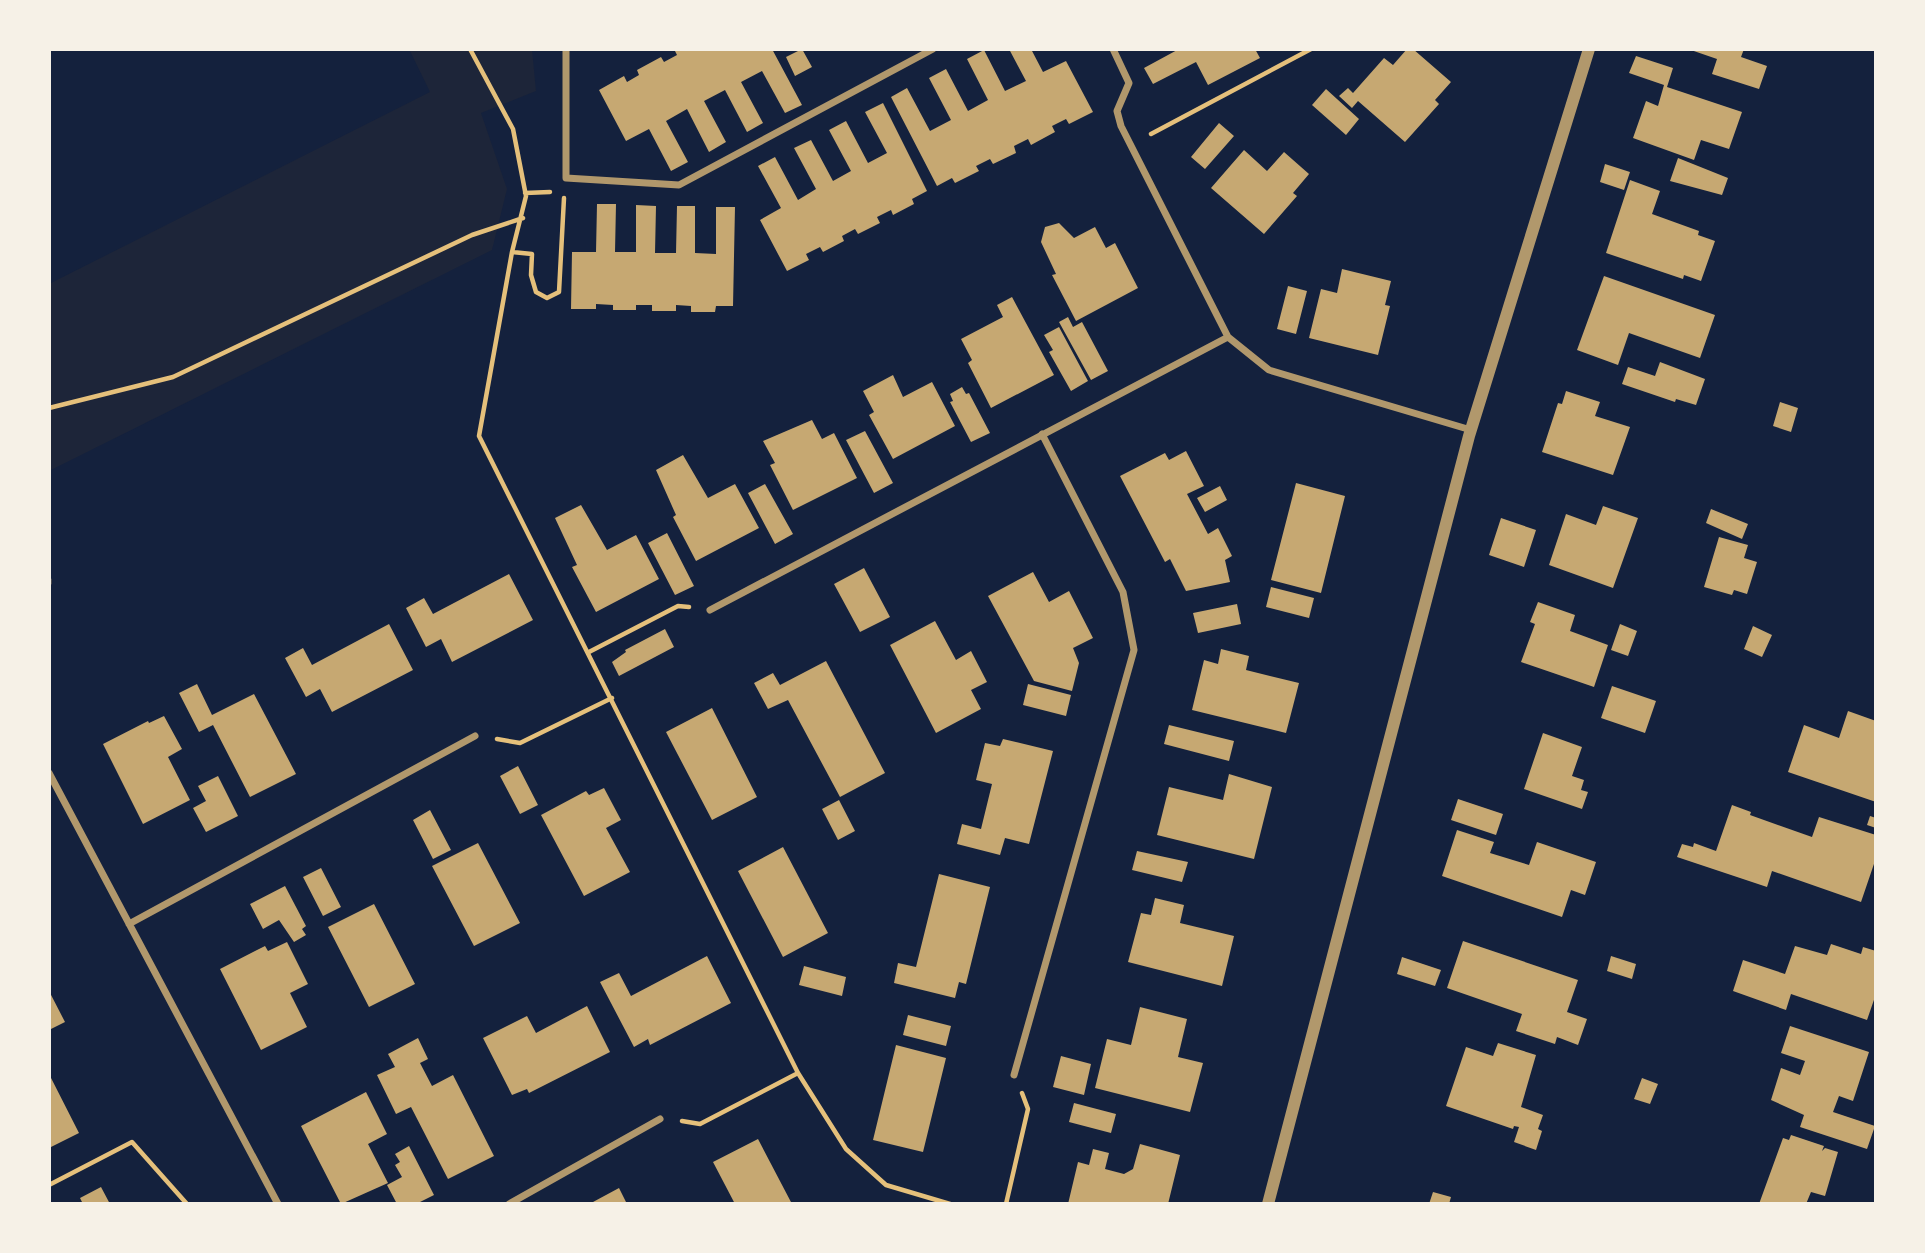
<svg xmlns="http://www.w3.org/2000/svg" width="1925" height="1253" font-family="'PT Sans',sans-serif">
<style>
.green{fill:#1d2539}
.building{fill:#c6a872}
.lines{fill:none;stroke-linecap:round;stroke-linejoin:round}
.path{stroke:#e5c07b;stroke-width:4.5}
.minor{stroke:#b1986c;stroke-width:7}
.tertiary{stroke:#b1986c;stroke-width:12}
</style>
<rect width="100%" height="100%" fill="#14213d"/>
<path class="green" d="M409 49H532L536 91 481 113 507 189 492 250 49 471V284L430 92Z"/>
<path class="building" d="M679 49H772L802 105 785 113 762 71 741 82 763 123 747 132 725 90 704 101 726 142 709 152 687 109 666 121 688 162 671 171 649 129 626 141 599 90 624 76 627 82 639 75 637 70 661 57 664 62 677 55 675 51Z
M802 49 812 67 795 76 786 57Z
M1009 49H1031L1043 72 1066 61 1093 112 1069 124 1066 119 1052 126 1055 132 1031 145 1028 139 1014 146 1016 153 993 164 990 159 976 166 979 171 955 183 952 178 937 186 891 97 907 88 930 131 951 120 929 78 946 69 968 111 988 100 967 59 984 50 1005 91 1026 81Z
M1179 49H1255L1260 58 1208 85 1196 62 1153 84 1144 68Z
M1407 49H1413L1451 82 1435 100 1439 104 1405 142 1358 101 1352 108 1339 96 1348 88 1353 93 1384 58 1393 65Z
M1688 49H1744L1741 57 1767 66 1759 89 1712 74 1717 59Z
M1636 56 1673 68 1667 87 1742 112 1729 149 1701 140 1694 160 1633 138 1646 101 1658 106 1664 85 1629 73Z
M1326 89 1359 119 1346 135 1312 105Z
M883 103 927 191 912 199 914 204 893 215 891 210 877 217 880 223 858 234 855 229 842 236 844 241 823 252 820 247 806 254 809 260 787 271 760 220 781 208 758 166 775 157 798 200 816 189 794 148 811 140 833 181 851 171 829 130 846 121 868 163 887 153 865 112Z
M1219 123 1234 136 1205 169 1191 157Z
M1244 150 1267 171 1284 152 1309 174 1293 193 1297 196 1264 234 1211 188Z
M1678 158 1728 178 1722 195 1670 181Z
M1605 164 1630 172 1624 190 1600 182Z
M1630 180 1660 191 1652 214 1699 231 1698 235 1715 241 1701 281 1684 275 1683 279 1606 253Z
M597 204H616L615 252H636V205L656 206 655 253H676L677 206H695V253L716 254V207H735L733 306H716L715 312H691V306L676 305V311H652V305H636V310H613V305L596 304V309H571L572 252H596Z
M1059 223 1074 238 1095 227 1106 248 1115 243 1138 288 1076 321 1052 275 1056 274 1041 242 1045 227Z
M1342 269 1391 281 1385 305 1390 306 1378 355 1309 338 1321 289 1337 293Z
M1604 276 1715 315 1700 358 1629 333 1618 365 1577 350Z
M1288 286 1307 291 1296 334 1277 329Z
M1012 297 1054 375 991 408 968 363 972 360 961 339 1003 317 997 305Z
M1068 317 1073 327 1082 322 1108 371 1091 380 1059 322Z
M1059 327 1088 381 1071 391 1049 352 1053 350 1044 335Z
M1660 362 1705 379 1696 405 1676 399 1675 402 1622 384 1628 367 1655 376Z
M893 375 903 397 932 382 955 426 893 459 869 415 874 412 863 391Z
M962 387 966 394 969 393 990 433 971 442 950 402 953 401 950 394Z
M1566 391 1600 402 1595 416 1630 427 1613 475 1542 452 1558 403 1562 404Z
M1780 402 1798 408 1791 432 1773 426Z
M812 420 822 439 834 433 857 478 793 510 770 465 775 463 763 441Z
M865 431 893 483 874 493 846 440Z
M1186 451 1204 486 1187 494 1208 534 1218 528 1232 556 1225 560 1230 582 1186 591 1170 559 1165 562 1120 476 1165 453 1169 460Z
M683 455 708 498 735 484 759 528 696 561 673 517 676 515 656 470Z
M1296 483 1345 496 1321 593 1271 580Z
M765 484 793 534 775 544 748 493Z
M1220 486 1227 500 1205 512 1197 498Z
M581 505 607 550 636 535 659 579 596 612 572 567 577 565 555 518Z
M1603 506 1638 518 1613 588 1549 565 1566 514 1596 525Z
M1711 509 1748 524 1742 539 1706 523Z
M1501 518 1536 530 1524 567 1489 555Z
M667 533 694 586 675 595 648 543Z
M1719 537 1748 545 1744 558 1757 562 1747 594 1734 590 1732 595 1704 587Z
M864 568 890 617 860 632 834 584Z
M1033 572 1049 602 1069 591 1093 638 1073 648 1079 663 1072 691 1034 681 988 596Z
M509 574 533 620 452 662 441 639 426 647 406 608 424 598 433 614Z
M1271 587 1314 598 1309 618 1266 607Z
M1538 602 1575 615 1570 631 1608 645 1594 687 1521 662 1535 624 1530 622Z
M1237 604 1241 624 1198 633 1193 613Z
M935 621 956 660 971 651 987 682 971 690 981 709 936 733 890 645Z
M389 624 413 670 332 712 320 689 306 697 285 658 303 648 312 665Z
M1620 624 1637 631 1628 656 1611 650Z
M1753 626 1772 635 1762 657 1744 649Z
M665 629 674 647 619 676 612 662 626 652 625 650Z
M1221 649 1249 656 1246 670 1299 683 1286 733 1192 710 1204 660 1218 664Z
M826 661 885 773 840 797 788 700 768 709 754 683 773 673 780 685Z
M197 684 212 715 254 694 296 774 250 797 213 725 199 732 179 693Z
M1028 684 1071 695 1066 716 1023 705Z
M1612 686 1656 701 1645 733 1601 718Z
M712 708 757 797 712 820 666 732Z
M1848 711 1876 721V802L1788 772 1804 725 1839 738Z
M164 716 182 749 168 757 190 800 143 824 103 744 148 721 149 723Z
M1169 725 1234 741 1229 761 1164 744Z
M1543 733 1582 747 1572 776 1584 780 1581 790 1588 792 1582 809 1524 789Z
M1003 739 1053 751 1029 844 1005 838 1000 855 957 844 962 824 981 829 992 784 976 780 985 743 1000 746Z
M518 766 538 805 520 814 500 776Z
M1229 774 1272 787 1254 859 1157 835 1169 787 1223 800Z
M218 776 238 816 206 832 193 808 206 801 198 786Z
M604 788 621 820 606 828 630 872 584 896 541 815 586 791 589 795Z
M1458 799 1503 814 1496 835 1451 820Z
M839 800 855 831 838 840 822 809Z
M1732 805 1751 812 1750 815 1812 837 1819 817 1876 835V858L1861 902 1772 871 1767 887 1677 857 1682 844 1693 847 1694 843 1716 851Z
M430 810 451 850 433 859 413 820Z
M1870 816 1876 818V828L1867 825Z
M1457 830 1494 842 1490 853 1529 865 1537 842 1596 862 1585 895 1571 890 1562 917 1442 876Z
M478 843 520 923 474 946 432 866Z
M783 847 828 933 783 957 738 871Z
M1137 851 1188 862 1182 882 1132 870Z
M321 868 341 907 323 916 303 877Z
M939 874 990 887 966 984 959 982 955 998 894 983 898 963 916 967Z
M285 886 306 926 302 929 306 935 294 942 279 920 263 929 250 904Z
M1155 898 1184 905 1180 923 1234 936 1222 986 1128 962 1141 913 1151 915Z
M374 904 415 984 369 1007 328 927Z
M1463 941 1578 980 1567 1012 1587 1019 1578 1045 1557 1037 1555 1044 1516 1031 1522 1014 1447 988Z
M287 942 308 984 290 993 307 1027 261 1050 220 969 265 946 268 951Z
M1831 944 1861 954 1863 947 1876 951V994L1867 1020 1791 994 1786 1010 1733 991 1743 960 1785 974 1795 946 1827 955Z
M707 956 731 1003 650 1045 648 1039 634 1047 600 982 619 973 631 996Z
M1611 956 1636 964 1632 979 1607 971Z
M1402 957 1441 970 1435 986 1397 974Z
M804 966 846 977 842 996 799 985Z
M49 991 65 1022 49 1030Z
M587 1006 610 1052 529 1093 527 1089 512 1095 483 1038 527 1016 536 1033Z
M1140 1007 1187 1019 1178 1057 1203 1063 1190 1112 1095 1088 1107 1039 1131 1045Z
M908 1015 951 1026 946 1046 903 1035Z
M1790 1026 1869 1052 1853 1101 1839 1096 1833 1112 1875 1126 1867 1149 1800 1127 1804 1115 1771 1100 1781 1068 1800 1075 1805 1061 1781 1053Z
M418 1038 428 1059 420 1063 432 1086 453 1075 494 1156 448 1179 411 1107 396 1114 377 1075 395 1067 388 1054Z
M1498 1043 1536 1055 1521 1107 1543 1115 1538 1129 1542 1131 1536 1150 1514 1142 1519 1127 1514 1126 1513 1129 1446 1106 1466 1047 1493 1056Z
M896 1045 946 1058 923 1152 873 1140Z
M1061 1056 1091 1064 1084 1095 1053 1087Z
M49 1074 79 1133 49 1148Z
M1642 1078 1658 1084 1650 1104 1634 1099Z
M366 1092 387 1134 368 1144 388 1183 341 1204 301 1126Z
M1074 1103 1116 1114 1111 1133 1069 1122Z
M1791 1135 1824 1146 1822 1151 1825 1148 1838 1152 1825 1196 1811 1192 1806 1204H1759L1783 1138 1789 1140Z
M758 1139 792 1204H735L713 1162Z
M1140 1144 1180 1155 1168 1204H1068L1078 1162 1089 1165 1093 1149 1109 1153 1105 1169 1124 1174 1133 1169Z
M409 1146 434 1195 416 1204H397L387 1185 402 1177 395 1165 400 1162 395 1154Z
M101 1187 110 1204H83L80 1198Z
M619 1188 627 1204H594L593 1202Z
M1433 1192 1451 1197 1449 1204H1429Z"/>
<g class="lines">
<path class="path" d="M470 49 513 129 526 196 512 252 479 436 798 1073 846 1149 886 1185 950 1204
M1151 134 1311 49
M525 193 550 192
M512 252 532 254 531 275 536 292 547 298 559 292 564 198
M49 408 173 377 472 235 523 218
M49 579V584
M589 652 678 606 689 607
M497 739 520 743 612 698
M682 1121 700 1124 798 1073
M49 1185 132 1142 187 1204
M1006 1204 1028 1109 1022 1093"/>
<path class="minor" d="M566 49V178L679 185 933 49
M1113 49 1129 83 1117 111 1121 126 1228 337 1269 370 1471 430
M710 610 1228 337
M49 773 278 1204
M129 924 475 736
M1014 1075 1134 650 1123 592 1042 434
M509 1204 660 1119"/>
<path class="tertiary" d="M1268 1204 1469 436 1589 49"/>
</g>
<rect width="1925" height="1253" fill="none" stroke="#f6f1e7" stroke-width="102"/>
</svg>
